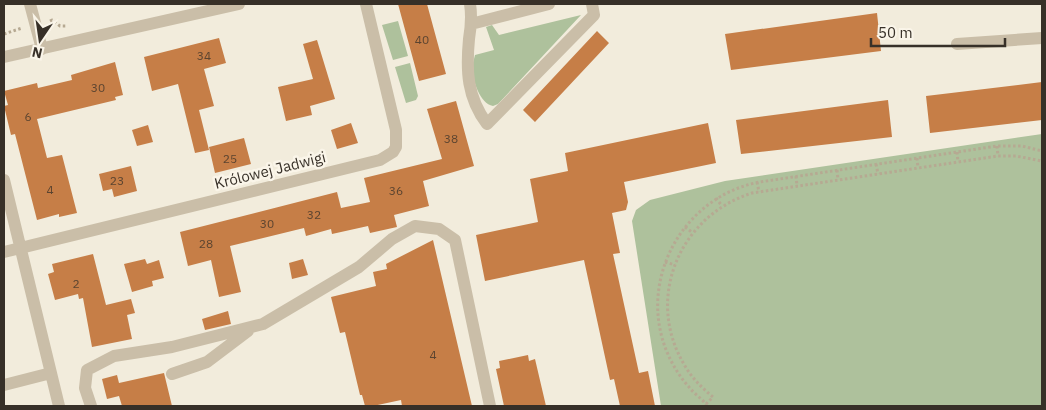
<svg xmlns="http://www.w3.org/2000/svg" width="1046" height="410" font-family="'IBM Plex Sans',sans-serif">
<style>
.green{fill:#aec19c}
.building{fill:#c67e47}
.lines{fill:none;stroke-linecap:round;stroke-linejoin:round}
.path{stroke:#b6a992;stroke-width:3;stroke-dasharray:2.5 2.5;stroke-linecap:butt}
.minor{stroke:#cabea8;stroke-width:12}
.labels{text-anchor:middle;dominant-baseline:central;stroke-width:5;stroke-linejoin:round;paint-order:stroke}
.number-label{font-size:12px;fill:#5b4430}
.street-label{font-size:15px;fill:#373028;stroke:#faf5e9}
</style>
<rect width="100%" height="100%" fill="#f2ecdc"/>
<path class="green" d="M581 15 498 104 493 106C480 104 472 79 472 67 473 63 474 59 475 55L494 50 486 27 492 25 499 35Z
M398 21 408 56 393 60 382 25Z
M410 63 418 96 416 100 406 103 395 67Z
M1042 134V406H661L632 221 636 210 650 200 725 181Z"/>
<path class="building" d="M398 4H427L446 74 419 81Z
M877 13 881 51 731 70 725 34Z
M597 31 609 43 535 122 523 110Z
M219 38 226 63 204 69 214 106 199 110 209 150 195 153 178 84 152 91 144 57Z
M317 40 335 99 310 106 312 115 286 121 278 87 313 79 303 44Z
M115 62 123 95 115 97 116 100 37 119 47 158 62 155 77 213 59 217V214L37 220 15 134 11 135 4 106 8 105 4 91 37 83 38 88 72 80 71 75Z
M1042 82V120L930 133 926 96Z
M888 100 892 137 741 154 736 120Z
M456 101 474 166 423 181 429 206 394 215 397 227 370 233 368 226 332 234 331 229 306 236 304 228 230 246 241 292 219 297 211 260 188 266 180 232 337 192 341 208 370 202 364 178 442 159 427 109Z
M351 123 358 143 337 149 331 130Z
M708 123 716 163 624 182 628 202 626 210 612 213 620 253 613 254 639 373 648 371 655 406H620L614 379 610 380 584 260 485 281 476 235 538 222 530 179 568 171 565 153Z
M148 125 153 142 137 146 132 130Z
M244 138 251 164 215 173 209 147Z
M131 166 137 191 114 197 112 189 103 191 99 174Z
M433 240 472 406H402L401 400 373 406H365L362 395H360L345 332 340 333 331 297 376 286 373 272 387 269 386 264Z
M93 254 106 305 131 299 135 313 127 315 132 339 92 347 83 298 79 299 78 294 55 300 48 274 54 272 52 264Z
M145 259 147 264 159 260 164 278 152 281 153 286 132 292 124 264Z
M303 259 308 275 292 279 289 263Z
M228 311 231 324 205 330 202 319Z
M528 355 529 361 535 359 546 406H504L496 369 500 368 499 361Z
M164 373 172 406H122L119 396 107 399 102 379 117 375 119 383Z"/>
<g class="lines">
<path class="path" d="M50 21 52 20 60 26H67
M4 34 22 28
M997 146 998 156
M957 152 958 162
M917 158 918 168
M876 164 878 174
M837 170 838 180
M796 176 797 186
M757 182 759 192
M716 198 722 206
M685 227 693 233
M665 262 675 265
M706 404 713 397C702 388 692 378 685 366 644 299 679 216 752 193L998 156H1016L1042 161
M707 406C703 399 694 394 689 387 678 375 669 359 664 344 640 273 687 195 760 182L997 146H1022L1042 151"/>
<path class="minor" d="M30 4 42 49
M470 4C472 16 471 27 469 39 466 71 467 97 487 124L594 15 592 4
M471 24 549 4
M957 44 1042 38
M4 57 239 4
M4 180 59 406
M4 252 380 160 393 152 396 147V130L366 4
M172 374 207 362 248 331
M4 385 51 373
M91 406 85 388 87 370 114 356 172 347 263 324 359 267 392 239 415 226 439 229 455 240 490 406"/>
</g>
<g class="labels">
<g class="number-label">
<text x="422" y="39">40</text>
<text x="204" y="55">34</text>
<text x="98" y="87">30</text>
<text x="28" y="116">6</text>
<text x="451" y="138">38</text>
<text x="230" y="158">25</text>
<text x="117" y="180">23</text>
<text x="50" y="189">4</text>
<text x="396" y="190">36</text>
<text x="314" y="214">32</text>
<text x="267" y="223">30</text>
<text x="206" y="243">28</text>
<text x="76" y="283">2</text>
<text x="433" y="354">4</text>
</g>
<g class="street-label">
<text transform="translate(270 170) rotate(-14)">Królowej Jadwigi</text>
</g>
</g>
<rect width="1046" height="410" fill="none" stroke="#373028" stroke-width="10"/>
<g transform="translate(40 40) rotate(193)" stroke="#faf5e9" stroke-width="4" paint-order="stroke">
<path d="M0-4L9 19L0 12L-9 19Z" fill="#373028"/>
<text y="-8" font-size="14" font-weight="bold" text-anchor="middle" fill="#373028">N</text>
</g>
<path d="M871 38v8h134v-8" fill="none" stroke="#373028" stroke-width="2.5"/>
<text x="878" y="38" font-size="15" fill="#373028" stroke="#faf5e9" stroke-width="4" paint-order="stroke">50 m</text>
</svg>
